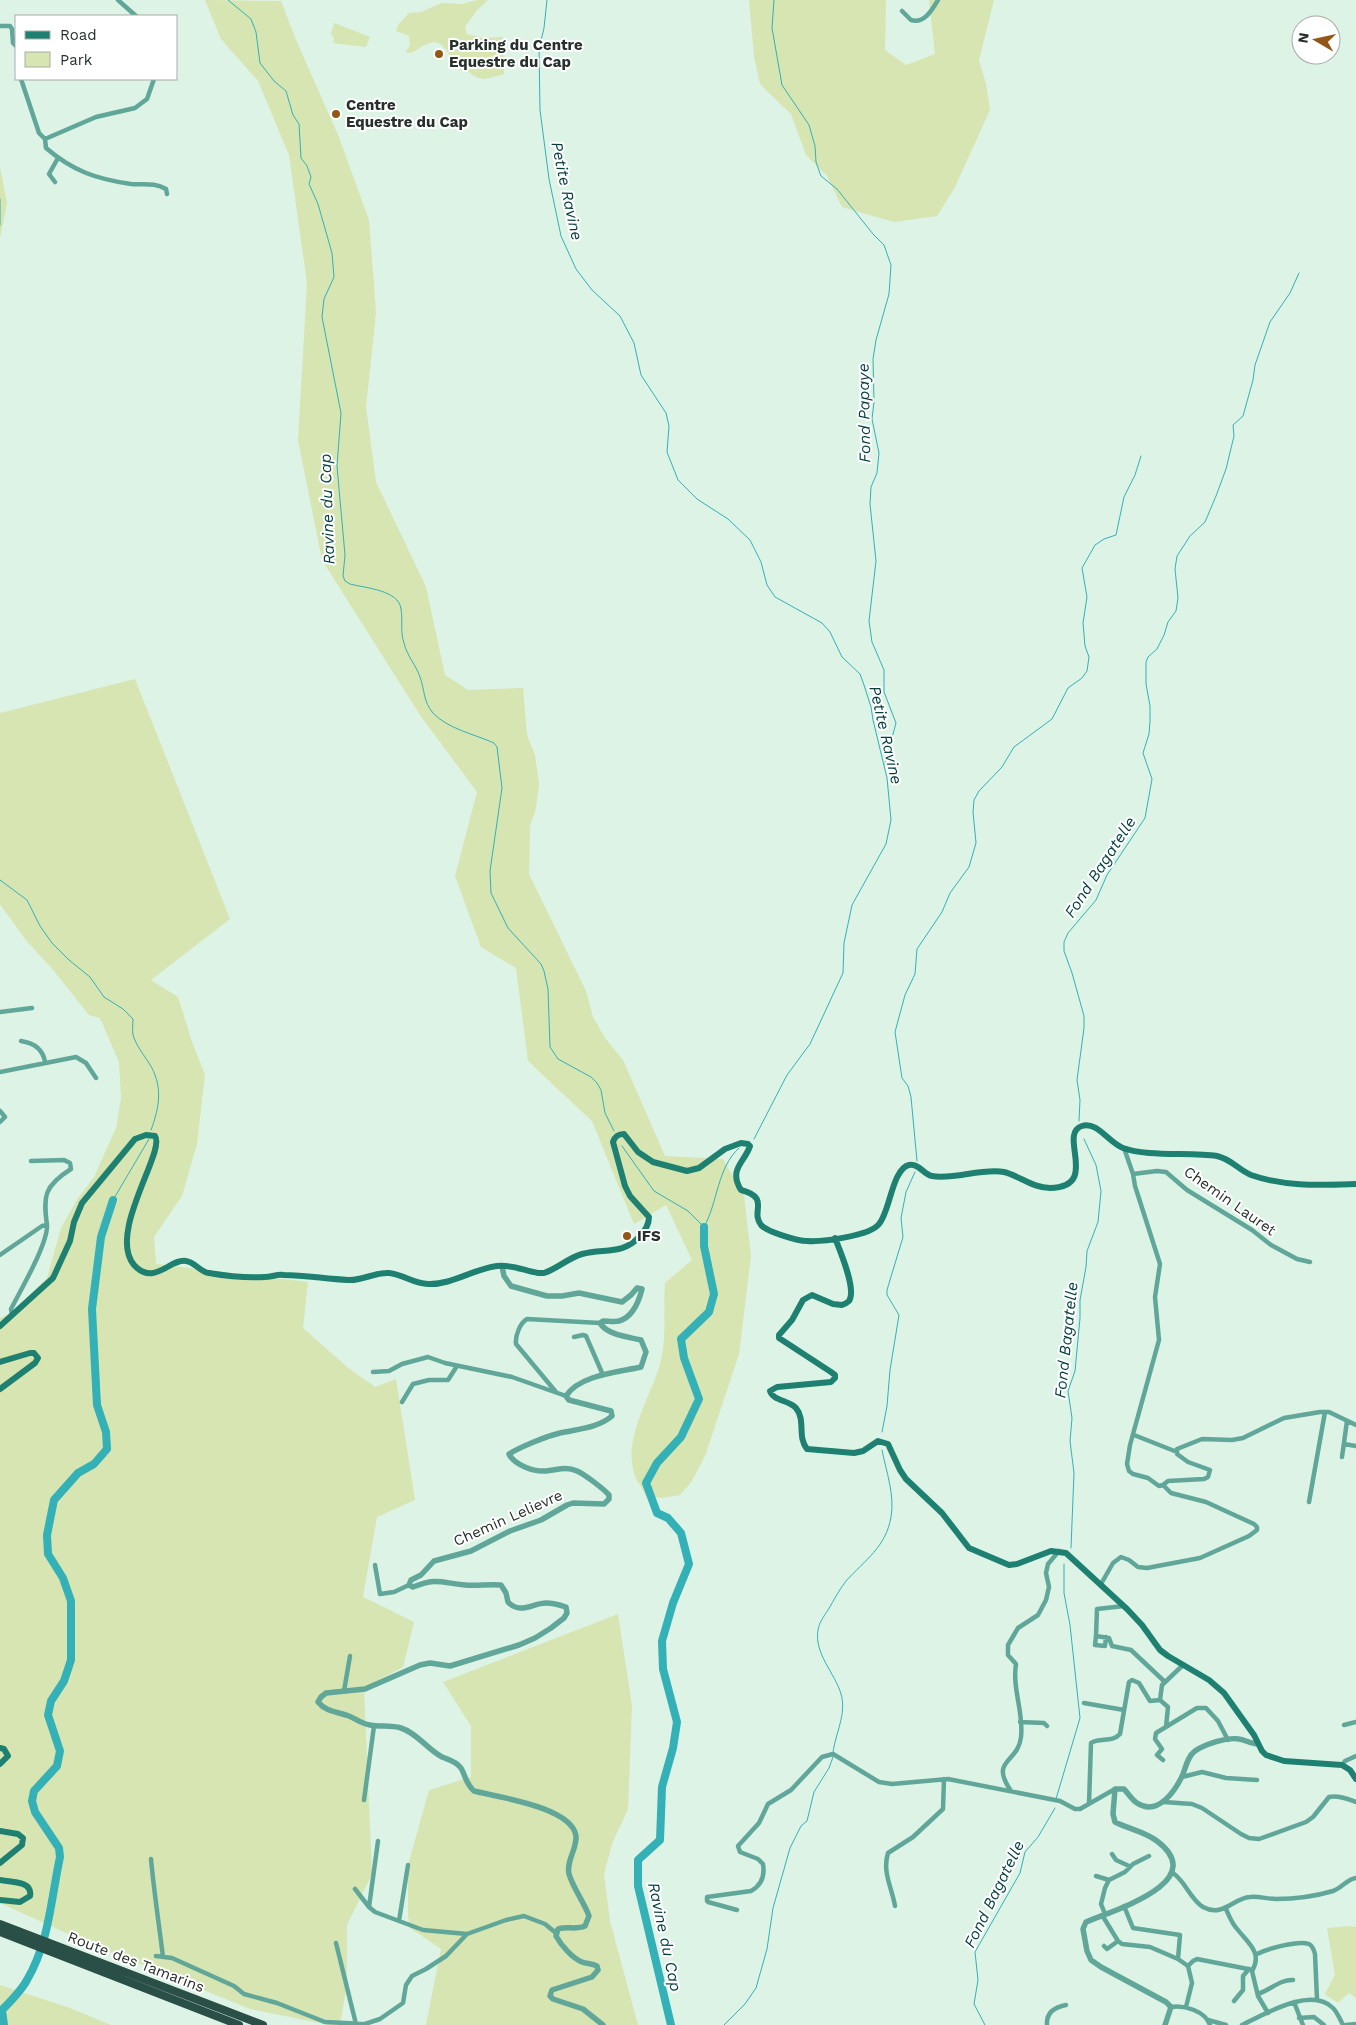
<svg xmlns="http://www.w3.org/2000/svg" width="1356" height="2025" font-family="'Work Sans',sans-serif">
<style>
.green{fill:#d7e5b2}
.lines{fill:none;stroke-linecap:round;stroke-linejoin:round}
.stream{stroke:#33b1b6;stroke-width:1}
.river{stroke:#33b1b6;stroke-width:8}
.minor{stroke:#61a799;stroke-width:4.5}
.tertiary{stroke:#61a799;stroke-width:5.5}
.secondary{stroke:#1e8070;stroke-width:6}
.trunk{stroke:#294f47;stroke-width:8}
.poi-dot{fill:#925616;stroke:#fff;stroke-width:2}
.labels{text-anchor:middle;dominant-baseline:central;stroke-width:4;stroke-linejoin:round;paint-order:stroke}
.poi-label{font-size:15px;font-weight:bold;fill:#27302b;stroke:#fff;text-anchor:start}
.street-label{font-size:15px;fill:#27302b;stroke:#fff}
.water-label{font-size:16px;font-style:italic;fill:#033d3f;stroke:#fff}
</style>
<rect width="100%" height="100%" fill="#dcf3e5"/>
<path class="green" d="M205 0 281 1 296 40 338 135 369 220 376 312 366 407 376 482 426 587 445 675 468 690 523 688 527 735 535 755 539 784 536 808 530 826 529 874 586 991 593 1017 605 1038 623 1060 665 1156 723 1159 744 1195 751 1256 739 1354 705 1456 692 1481 680 1495 662 1498 646 1496C643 1489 637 1482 635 1476 622 1439 650 1399 660 1364 667 1339 663 1309 665 1283L692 1260 666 1205 634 1224 592 1121 528 1061 516 968 481 947 455 876 477 792 420 715 322 560 298 440 307 283 289 155 258 81 221 39Z
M477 0H488L477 10 465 27 467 34 483 38 503 37 504 74C485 79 482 83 466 70L462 71C450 63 446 35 427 44 419 47 414 55 405 52L410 46 409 36 396 31 398 25 409 13 421 12 442 3 462 4Z
M749 0H886L885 50 906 65 935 54 929 0H994L979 60 986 84 990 110 954 189 937 216 894 222 842 207 827 176 806 155 791 114 760 84 754 57Z
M334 23 370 37 366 47 333 43 334 38 331 34Z
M0 167 7 203 0 238Z
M135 679 230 919 151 980 178 997 192 1042 205 1075 197 1144 182 1196 154 1237 156 1264 308 1282 303 1328 347 1367 375 1387 396 1379 415 1500 377 1517 363 1597 414 1622 403 1667 364 1688 372 1874 347 1925V1984L340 2025H329L250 2009 84 1941 0 1903V1318L11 1313 47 1278 61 1228 78 1198 94 1177 116 1128 121 1098 119 1062 100 1018 89 1015 54 971 25 939 0 904V713Z
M618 1614 632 1706 628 1809 612 1844 604 1874 610 1921 638 2025H426L441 1949 410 1928 408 1916V1865L429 1790 471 1777V1726L443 1682Z
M1349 1926 1356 1927V1998L1349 1993 1338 2003 1325 1994 1335 1975 1327 1928Z
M0 1985 70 2008 111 2025H0Z"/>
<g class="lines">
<path class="stream" d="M228 0 251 19 256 32 260 63 274 81 286 91 293 115 299 124 301 158 307 166 311 177 309 184 318 204 332 253 334 277 324 299 322 317 341 413 337 466 345 555 343 576 345 581 350 584C365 588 399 590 401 609 403 621 400 632 404 643 407 656 416 665 420 677 425 691 423 701 433 713 448 729 474 734 494 743L497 747 502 788 490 871 491 893 508 928 541 964 544 971 548 989 550 1047 558 1059 591 1077 597 1083 601 1090 605 1113 614 1131
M547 0 544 28 539 49 540 110 549 179 561 236 576 269 592 290 620 316 634 343 641 375 666 413 669 426 667 452 678 480 697 499 728 519 750 540 761 562 767 585 775 597 822 623 830 632 842 657 860 674 864 685 871 707 873 720 887 778 891 820 886 844 852 905 844 943 843 973 810 1044 787 1075 754 1139
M774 0 772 28 782 85 809 125 815 146 816 162 821 176 837 189 873 234 884 245 891 265 889 294 876 340 873 359 874 402 872 419 879 453 877 473 871 487 870 504 876 561 869 621 872 642 884 670V692L896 723 885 764
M0 199V225
M0 880 27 900 40 926 52 943 69 960 90 977 104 997 123 1009 133 1019C133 1025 132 1030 133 1035 136 1045 143 1054 149 1063 163 1085 160 1106 151 1130
M1079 1121 1080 1100 1077 1080 1084 1028V1016L1072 973 1064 951V942L1068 933 1096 900 1107 875 1145 818 1152 779 1143 753 1149 734 1150 721V706L1146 684V662L1148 657 1157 649 1164 635 1168 622 1176 611 1178 598 1175 569 1177 556 1190 536 1205 522 1216 496 1226 469 1234 436 1233 425 1243 416 1253 380 1255 365 1270 322 1290 293 1299 273
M622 1146 654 1191 688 1211 704 1227C718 1202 717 1168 739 1148
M917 1161 911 1097 908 1086 902 1078 895 1032 905 995 915 974 917 949 942 912 950 893 969 867 976 843 973 812 974 800 979 791 1002 767 1014 747 1052 719 1068 688 1082 678 1087 671 1089 657 1085 646 1083 623 1087 597 1082 568 1095 545 1104 539 1116 535 1124 497 1135 475 1141 456
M113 1200 149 1139
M882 1432 887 1406 890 1370 899 1315 887 1295V1290L903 1237 901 1218 906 1192 915 1172
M1071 1548 1074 1473 1070 1441 1072 1418 1068 1391 1075 1371 1080 1318V1300L1086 1267 1087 1251 1098 1222 1101 1191 1096 1165 1084 1139
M833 1753C835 1734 847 1714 841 1694 835 1673 814 1654 818 1630 819 1623 824 1616 828 1610 834 1600 839 1590 846 1581 865 1560 886 1547 891 1517 895 1495 886 1471 882 1450
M1056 1799 1080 1718 1070 1625 1064 1593V1564
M724 2025 745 2004 756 1988 767 1949 773 1908 790 1848 801 1826 807 1821 814 1792 829 1768 833 1757
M985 2025 974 2004 978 1980 975 1952 1020 1873 1025 1852 1038 1837 1055 1808"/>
<path class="river" d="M4 2025 2 2010C11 2001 21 1991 27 1980 49 1943 51 1899 60 1857L59 1848 35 1812 32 1801 34 1791 57 1766 60 1751 48 1715 51 1701 64 1681 71 1660V1601L63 1578 48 1554 47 1535 54 1500 78 1473 94 1464 107 1449 106 1432 97 1405 92 1309 101 1237 113 1200
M671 2025 638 1886V1860L660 1840 662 1787 673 1748 677 1722 663 1669 662 1641 673 1603 689 1564 681 1533 668 1518 657 1513 646 1483 657 1463 681 1437 699 1399 684 1358 681 1339 709 1312 714 1294 704 1246V1227"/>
<path class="minor" d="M118 0 136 16
M902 11 911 20C924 24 932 10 938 0
M0 26H10L12 29 13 43 16 46
M21 79 39 133 45 139
M154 79 147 99 135 108 96 117 45 139 46 148C73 171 96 179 131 184 143 185 155 182 166 189L167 194
M55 182 49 174 58 158
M0 1012 32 1008
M21 1041C34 1043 43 1049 45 1062
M0 1072 76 1057 86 1063 96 1078
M0 1111 5 1117 0 1122
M1124 1148 1133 1174 1135 1186 1160 1264 1155 1297 1159 1340 1130 1445 1127 1464 1129 1471 1133 1474 1148 1478 1159 1486 1163 1485
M31 1161 64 1160 70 1163 71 1169C44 1186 43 1196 47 1225
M1133 1174 1157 1171 1166 1172 1187 1190 1252 1230 1271 1245 1297 1259 1310 1262
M0 1255 42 1226 47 1225C48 1244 20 1291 11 1309L12 1315
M574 1337 583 1335 586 1336 603 1375
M373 1372 389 1371 402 1364 428 1357 445 1363 512 1377 566 1396
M556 1392 516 1344C515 1336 520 1323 527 1319L600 1323
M402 1402 413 1384 429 1380H448L457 1366
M1134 1435 1177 1452
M1344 1444 1356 1446
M1342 1457 1347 1421
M1309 1502 1325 1412
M375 1565 380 1594 394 1592 409 1585
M1101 1584 1113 1563 1121 1557 1129 1560 1138 1567 1147 1568 1200 1558 1249 1536 1257 1530V1527L1254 1524 1206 1502 1171 1493 1163 1485 1168 1481 1204 1479 1208 1477 1210 1470 1188 1462 1177 1454V1449L1202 1439 1232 1440 1243 1438 1284 1418 1320 1412H1329L1356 1425
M1124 1606 1097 1609 1096 1636 1109 1638 1112 1646 1131 1650 1165 1682
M1096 1636 1095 1645 1105 1646 1106 1637
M344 1691 350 1656
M1160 1700 1168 1707 1166 1727
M1084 1703 1124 1710
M1020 1722 1044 1723 1047 1726
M1344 1725 1356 1722
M1163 1760 1157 1755 1162 1749 1155 1739 1156 1733 1197 1708H1206L1218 1721 1228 1740
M1342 1765 1345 1761 1356 1756
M1182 1777 1202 1772 1226 1778 1257 1780
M1011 1791C989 1759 1018 1764 1021 1737 1024 1713 1012 1689 1016 1664L1008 1655V1645L1018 1628 1038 1615 1046 1600 1049 1587 1046 1573 1048 1564 1059 1551
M364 1800 374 1726
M1164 1802 1192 1804 1202 1808 1241 1834 1249 1838 1259 1839 1306 1822 1313 1817 1329 1797C1338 1795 1348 1799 1356 1802
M1089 1804 1091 1743C1100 1737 1112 1743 1120 1734L1129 1682 1132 1680 1139 1683 1150 1701 1160 1700 1162 1685 1183 1665
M1112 1854 1116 1860 1129 1866
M151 1859C154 1892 159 1924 163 1957
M1173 1873C1186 1882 1190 1899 1203 1907 1223 1918 1233 1898 1250 1897 1259 1896 1267 1899 1276 1899 1294 1899 1316 1896 1333 1891 1342 1888 1347 1879 1356 1878
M1096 1876 1109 1880
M355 1889 369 1907 375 1912 423 1930 467 1934
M895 1906C892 1888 882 1872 888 1853L913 1837 943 1809 944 1779
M1124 1906 1133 1928 1180 1935 1178 1959
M369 1907 378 1841
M1226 1909C1229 1916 1232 1924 1238 1930 1248 1943 1263 1953 1252 1971
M737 1910 708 1902 707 1901V1897L751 1891C762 1885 765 1876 763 1864L758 1859 740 1852 738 1846 759 1823 768 1804 791 1790 822 1757 833 1754 879 1782 892 1784 948 1779 1060 1801 1075 1809H1080L1115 1789
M1105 1914 1101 1904 1105 1888 1109 1880 1125 1872 1133 1864 1149 1856
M1102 1915 1118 1941 1122 1944 1150 1947 1178 1959 1188 1966 1192 1983 1186 2007
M399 1921 408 1865
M336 1943 356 2024
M1104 1946 1107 1949 1118 1941
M1257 1954C1267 1949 1298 1940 1309 1944 1313 1946 1314 1950 1315 1954L1317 1999
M156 1956 172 1958 234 1986 244 1994 277 2003 325 2022 365 2024 380 2019 403 2003 406 1985 412 1976 426 1969 446 1956 467 1934 506 1920 524 1916 545 1924 556 1933
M1188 1966 1193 1961 1197 1959 1248 1969
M1252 1971 1258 1996 1268 2013
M1258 1994C1270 1990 1281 1979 1293 1980
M1234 2001 1243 1990V1976L1249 1969
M1294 2002 1303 2025
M1171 2007C1185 2005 1205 2011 1210 2025
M1299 2018 1314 2017 1324 2025
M1208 2020 1226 2025
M1047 2025C1046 2012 1055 2007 1066 2005
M1242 2025C1265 2014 1311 1986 1333 2008 1337 2012 1340 2019 1343 2025
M1346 2025 1356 2024"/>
<path class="tertiary" d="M502 1266 504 1276 511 1286 547 1296H562L579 1293 622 1302 631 1295 637 1288 642 1289C639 1301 633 1317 619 1321 615 1322 608 1321 603 1321L600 1323C607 1335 629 1337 641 1340L646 1352 641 1367C619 1372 579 1375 566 1396L569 1400 611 1411 612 1416C598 1428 578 1429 560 1433 547 1436 520 1447 509 1454 514 1465 534 1472 546 1471 557 1470 566 1466 577 1471 584 1474 604 1489 609 1495V1499L604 1504 573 1503 567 1505 541 1520 510 1531 471 1551 434 1561 421 1575 411 1580 409 1585 413 1587C438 1577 441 1583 465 1585 477 1586 489 1584 501 1585L506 1593 508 1602C520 1615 533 1603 546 1603 553 1603 560 1605 566 1607L567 1613 564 1618 551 1628 535 1638 519 1645 450 1666 430 1663 420 1665 365 1689 326 1693 321 1697 318 1702C326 1712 338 1712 349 1716 356 1719 362 1724 370 1725 380 1727 391 1725 401 1728 417 1733 427 1749 442 1757 449 1760 456 1761 461 1768 466 1777 466 1784 474 1791 497 1797 572 1807 576 1836 577 1849 566 1861 569 1874 573 1888 584 1902 589 1916L585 1926C576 1930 567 1926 558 1929L556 1936C561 1945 572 1958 582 1962 587 1964 592 1963 597 1966L598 1970 592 1977 552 1990 550 1996 553 1999 583 2009 603 2025
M1165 2025 1171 2007 1166 2002 1101 1967 1091 1960 1087 1951 1083 1929 1086 1922C1114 1910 1211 1882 1157 1841 1145 1832 1129 1829 1115 1822L1113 1814 1115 1789H1124C1128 1793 1132 1800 1137 1803 1158 1817 1176 1790 1183 1774 1186 1766 1188 1756 1195 1751 1205 1744 1227 1737 1239 1739 1246 1740 1251 1744 1258 1744"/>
<path class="secondary" d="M835 1238C840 1251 857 1290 849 1301 847 1303 845 1304 842 1305L833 1304 812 1295 803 1300 792 1320 779 1335V1338L831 1372 835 1375V1378L831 1382 777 1387 770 1391C773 1401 789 1400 796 1408 806 1420 797 1437 807 1449L854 1453 863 1451 878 1441 888 1444 900 1470 906 1479 942 1513 969 1548 1009 1565 1017 1564 1051 1551 1066 1553 1127 1609 1142 1625 1160 1650 1168 1656 1209 1680 1224 1693 1254 1735 1262 1751 1266 1755 1284 1761 1342 1765 1350 1770 1356 1779
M0 1326 53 1278 70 1241 74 1222 82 1203 135 1139 146 1135 155 1136C166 1151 107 1233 134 1265 154 1287 170 1258 186 1261 195 1262 200 1272 209 1273 226 1276 248 1278 265 1277 271 1277 277 1274 284 1275 305 1275 326 1279 348 1280 362 1281 375 1272 389 1273 402 1274 414 1284 428 1284 452 1285 473 1269 497 1266 511 1264 525 1271 538 1273H544C557 1269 568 1258 582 1254 603 1248 623 1255 639 1237 645 1231 649 1225 649 1217L630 1196 625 1186 613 1142C615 1136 618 1134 624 1134L638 1152 653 1162 687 1171 699 1168 725 1149 741 1143 748 1144 750 1146C745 1162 728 1169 741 1190 771 1198 750 1211 761 1225 767 1232 798 1241 807 1241 822 1242 870 1236 879 1224 890 1212 892 1169 909 1165 919 1163 924 1175 932 1176 954 1180 981 1168 1004 1172 1020 1176 1033 1188 1050 1188 1101 1187 1057 1134 1082 1126 1097 1121 1109 1143 1123 1148 1147 1157 1190 1152 1217 1156 1231 1159 1239 1170 1251 1175 1285 1187 1321 1185 1356 1184
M0 1362 30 1353H34L38 1358 35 1363 0 1389
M0 1748 4 1749 8 1756 0 1764
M0 1831 18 1834 23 1838 22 1845 0 1863
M0 1880C11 1882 33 1881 30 1896L20 1902 0 1900"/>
<path class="trunk" d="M0 1924 263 2025
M0 1932 239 2025"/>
</g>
<g class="poi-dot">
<circle cx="439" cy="54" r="5"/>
<circle cx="336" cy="114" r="5"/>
<circle cx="627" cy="1236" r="5"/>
</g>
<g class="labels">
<g class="poi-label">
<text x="449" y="45">Parking du Centre<tspan x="449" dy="17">Equestre du Cap</tspan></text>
<text x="346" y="105">Centre<tspan x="346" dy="17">Equestre du Cap</tspan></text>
<text x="637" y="1236">IFS</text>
</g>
<g class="street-label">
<text transform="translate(1230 1201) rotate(35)">Chemin Lauret</text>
<text transform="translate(508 1518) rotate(-24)">Chemin Lelievre</text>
<text transform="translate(136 1962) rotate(21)">Route des Tamarins</text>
</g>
<g class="water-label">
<text transform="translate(567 191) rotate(78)">Petite Ravine</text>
<text transform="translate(864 413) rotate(-91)">Fond Papaye</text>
<text transform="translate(327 509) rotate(-92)">Ravine du Cap</text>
<text transform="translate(886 735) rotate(77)">Petite Ravine</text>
<text transform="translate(1100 867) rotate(-57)">Fond Bagatelle</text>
<text transform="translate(1066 1340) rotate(-84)">Fond Bagatelle</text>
<text transform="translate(994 1894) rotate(-64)">Fond Bagatelle</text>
<text transform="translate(665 1937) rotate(78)">Ravine du Cap</text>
</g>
</g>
<rect x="15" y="15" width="162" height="65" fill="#ffffff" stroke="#a9acaa"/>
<rect x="25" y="31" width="25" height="8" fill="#1e8070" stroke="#a9acaa"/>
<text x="60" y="40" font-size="15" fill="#27302b">Road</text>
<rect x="25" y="52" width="25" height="15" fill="#d7e5b2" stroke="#a9acaa"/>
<text x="60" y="65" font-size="15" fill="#27302b">Park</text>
<g transform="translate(1316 40) rotate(279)"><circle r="24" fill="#ffffff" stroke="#a9acaa"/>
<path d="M0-4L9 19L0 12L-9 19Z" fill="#925616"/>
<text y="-8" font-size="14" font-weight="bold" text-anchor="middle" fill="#27302b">N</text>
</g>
</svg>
